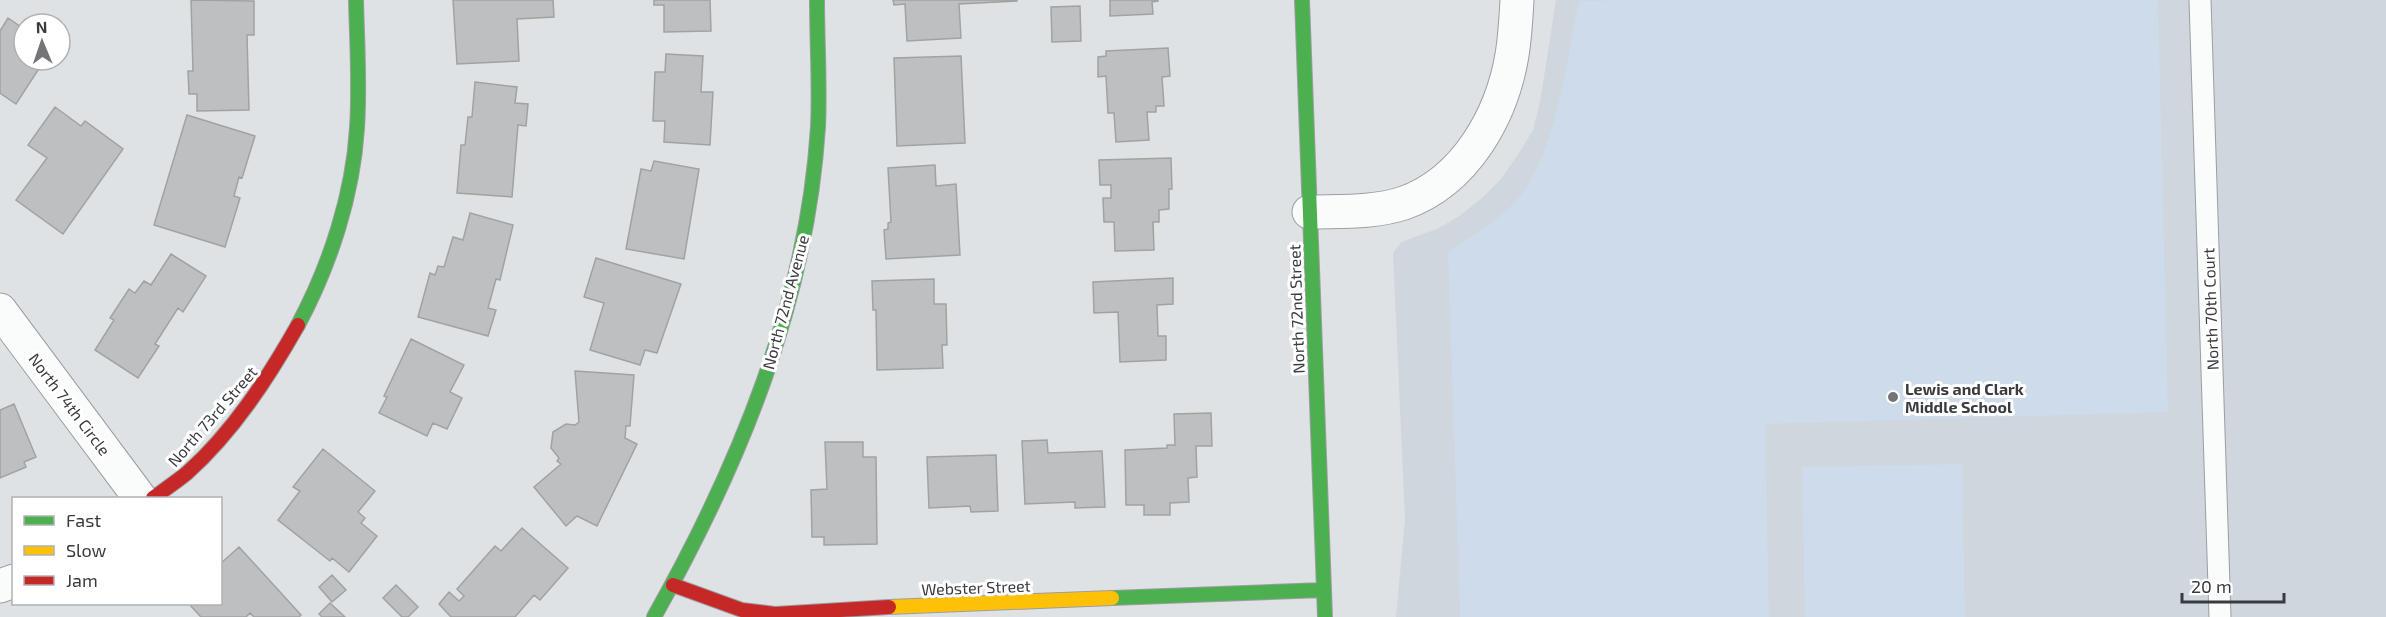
<svg xmlns="http://www.w3.org/2000/svg" width="2386" height="617" font-family="'Exo 2',sans-serif">
<style>
.built{fill:#cfd6dd}
.green{fill:#cddbea}
.building{fill:#bebfc0;stroke:#a1a2a2;stroke-width:1.5}
.lines{fill:none;stroke-linecap:round;stroke-linejoin:round}
.lane-casing{stroke:#9c9ea1;stroke-width:23}
.street-casing{stroke:#9c9ea1;stroke-width:35}
.fast-casing{stroke:#9c9ea1;stroke-width:16}
.slow-casing{stroke:#9c9ea1;stroke-width:16}
.jam-casing{stroke:#9c9ea1;stroke-width:16}
.lane{stroke:#fafbfb;stroke-width:21}
.street{stroke:#fafbfb;stroke-width:33}
.fast{stroke:#4caf50;stroke-width:14}
.slow{stroke:#ffc107;stroke-width:14}
.jam{stroke:#c62828;stroke-width:14}
.poi-dot{fill:#737578;stroke:#fff;stroke-width:2}
.labels{text-anchor:middle;dominant-baseline:central;stroke-width:6;stroke-linejoin:round;paint-order:stroke}
.street-label{font-size:16px;fill:#393b3e;stroke:#fff}
.poi-label{font-size:16px;font-weight:bold;fill:#393b3e;stroke:#fff;text-anchor:start}
</style>
<rect width="100%" height="100%" fill="#dfe2e5"/>
<path class="built" d="M1556 0H2386V617H1396L1405 519 1393 253 1401 242 1437 229 1458 217 1482 198 1501 179 1519 153 1533 130 1540 102Z"/>
<path class="green" d="M1626 0H2158L2168 412 1765 424 1769 617H1460L1448 251C1471 236 1495 223 1514 203 1555 162 1567 58 1579 1Z
M1962 464 1965 617H1805L1802 467Z"/>
<path class="building" d="M191 0 254 1V35H247L249 110 197 111V94H189L188 71H193Z
M453 0H553L554 17 517 19 519 61 457 64Z
M654 0H710L711 31 664 32V5H654Z
M893 0H1017V1L959 4 961 38 907 41 905 4 894 5Z
M1110 0H1158V1L1152 2 1153 14 1110 16Z
M1080 6 1081 41 1052 42 1051 7Z
M8 18 24 29V35L16 48 24 53V60H35L42 64 16 104 0 93V31Z
M1168 48 1170 76 1162 77 1164 106H1156V112H1147L1149 140 1116 142 1114 113H1108L1106 76 1098 77V57L1106 56V51Z
M666 54 703 56 701 92H713L710 145 664 142 665 121H653L655 72H665Z
M961 56 965 143 897 146 894 58Z
M475 82 517 87 515 103 528 104 526 126 518 125 512 197 457 193 461 145H465L468 117H472Z
M55 107 81 126 85 121 123 149 63 234 16 200 47 158 28 145Z
M187 115 255 136 242 178 239 177 234 196 240 198 225 247 154 225Z
M1171 158 1172 189H1169V209L1159 210V222H1153L1154 250 1115 251 1114 222H1104L1103 198H1111V185H1100L1099 160Z
M654 161 699 169 684 259 626 249 641 169 651 171Z
M935 165 936 186 956 184 960 255 886 259 884 230 888 229V223L891 222 888 168Z
M470 213 513 225 500 280 496 279 488 308 496 310 488 336 418 317 430 273 435 275 438 266 444 267 453 237 463 240Z
M171 254 206 276 183 312 178 308 155 344 159 346 138 378 95 350 114 320 110 318 129 289 135 293 144 281 151 285Z
M596 258 681 284 657 353 645 350 640 365 590 350 604 303 584 297Z
M1173 278V304L1157 305 1158 336H1166V360L1120 362 1118 312 1094 313 1093 282Z
M934 279V304H946L947 345H942L943 368 877 370 876 310H873L872 281Z
M411 339 464 365 450 392 462 398 447 429 433 423 427 436 379 413 387 397 384 396Z
M575 371 634 375 630 426H626L625 438 637 444 597 526 577 516 566 526 534 487 561 464 557 461 559 458 551 448 553 432 566 424 575 425 579 422Z
M14 404 36 457 24 462 26 467 0 478V410Z
M1211 413 1212 446H1196L1197 477 1188 478 1189 502 1170 503V515H1144V505H1126L1125 450 1167 448V445H1175L1174 414Z
M1047 440 1048 453 1102 451 1105 507 1075 508V502L1025 504 1022 441Z
M825 442H863V457H876L877 544 824 545V537H812L811 490 827 489Z
M323 449 375 491 358 512 365 518 361 523 377 536 349 572 332 558 330 561 278 520 300 491 293 487Z
M996 455 998 511 971 512 970 506 929 508 927 457Z
M522 528 568 568 540 600 534 595 515 617H451L439 604 449 592 459 601 464 596 457 589 495 546 501 551Z
M239 547 301 615 299 617H254L250 613 246 617H201L189 604H220V564Z
M332 575 346 590 332 602 319 587Z
M396 585 418 607 408 617H402L383 598Z
M330 603 345 617H322L319 614Z"/>
<g class="lines">
<g class="lane-casing">
<path id="lane" d="M2200 0 2220 617"/>
</g>
<g class="street-casing">
<path id="street" d="M1309 212C1340 211 1374 213 1404 203 1466 181 1502 115 1512 55 1515 37 1516 18 1517 0
M0 310 140 498
M0 586 14 581"/>
</g>
<g class="fast-casing">
<path id="fast" d="M1302 0 1325 617
M298 325C330 265 353 195 357 128 360 86 357 43 356 0
M1112 598 1323 590
M654 617C739 466 807 302 818 127 820 85 817 42 817 0"/>
</g>
<g class="slow-casing">
<path id="slow" d="M889 607 1112 598"/>
</g>
<g class="jam-casing">
<path id="jam" d="M153 498C164 490 176 482 187 473 233 432 268 378 298 325
M673 585 742 610 775 614 889 607"/>
</g>
<use href="#lane" class="lane"/>
<use href="#street" class="street"/>
<use href="#fast" class="fast"/>
<use href="#slow" class="slow"/>
<use href="#jam" class="jam"/>
</g>
<circle class="poi-dot" cx="1893" cy="397" r="6"/>
<g class="labels">
<g class="street-label">
<text transform="translate(785 302) rotate(-75)">North 72nd Avenue</text>
<text transform="translate(1296 309) rotate(-92)">North 72nd Street</text>
<text transform="translate(2210 309) rotate(-92)">North 70th Court</text>
<text transform="translate(70 404) rotate(53)">North 74th Circle</text>
<text transform="translate(212 416) rotate(-49)">North 73rd Street</text>
<text transform="translate(976 587) rotate(-2)">Webster Street</text>
</g>
<g class="poi-label">
<text x="1905" y="388">Lewis and Clark<tspan x="1905" dy="18">Middle School</tspan></text>
</g>
</g>
<rect x="12" y="497" width="210" height="108" fill="#ffffff" stroke="#b0b1b2" stroke-width="1.5"/>
<rect x="24" y="516" width="30" height="9" fill="#4caf50" stroke="#b0b1b2" stroke-width="1.5"/>
<text x="66" y="527" font-size="18" fill="#393b3e">Fast</text>
<rect x="24" y="546" width="30" height="9" fill="#ffc107" stroke="#b0b1b2" stroke-width="1.5"/>
<text x="66" y="557" font-size="18" fill="#393b3e">Slow</text>
<rect x="24" y="576" width="30" height="9" fill="#c62828" stroke="#b0b1b2" stroke-width="1.5"/>
<text x="66" y="587" font-size="18" fill="#393b3e">Jam</text>
<g transform="translate(42 42) rotate(358)"><circle r="28" fill="#ffffff" stroke="#b0b1b2" stroke-width="1.5"/>
<path d="M0-4.5L10 22L0 15L-10 22Z" fill="#737578"/>
<text y="-9" font-size="16" font-weight="bold" text-anchor="middle" fill="#393b3e">N</text>
</g>
<path d="M2182 593v9h102v-9" fill="none" stroke="#393b3e" stroke-width="3"/>
<text x="2191" y="593" font-size="18" fill="#393b3e" stroke="#ffffff" stroke-width="4.5" paint-order="stroke">20 m</text>
</svg>
